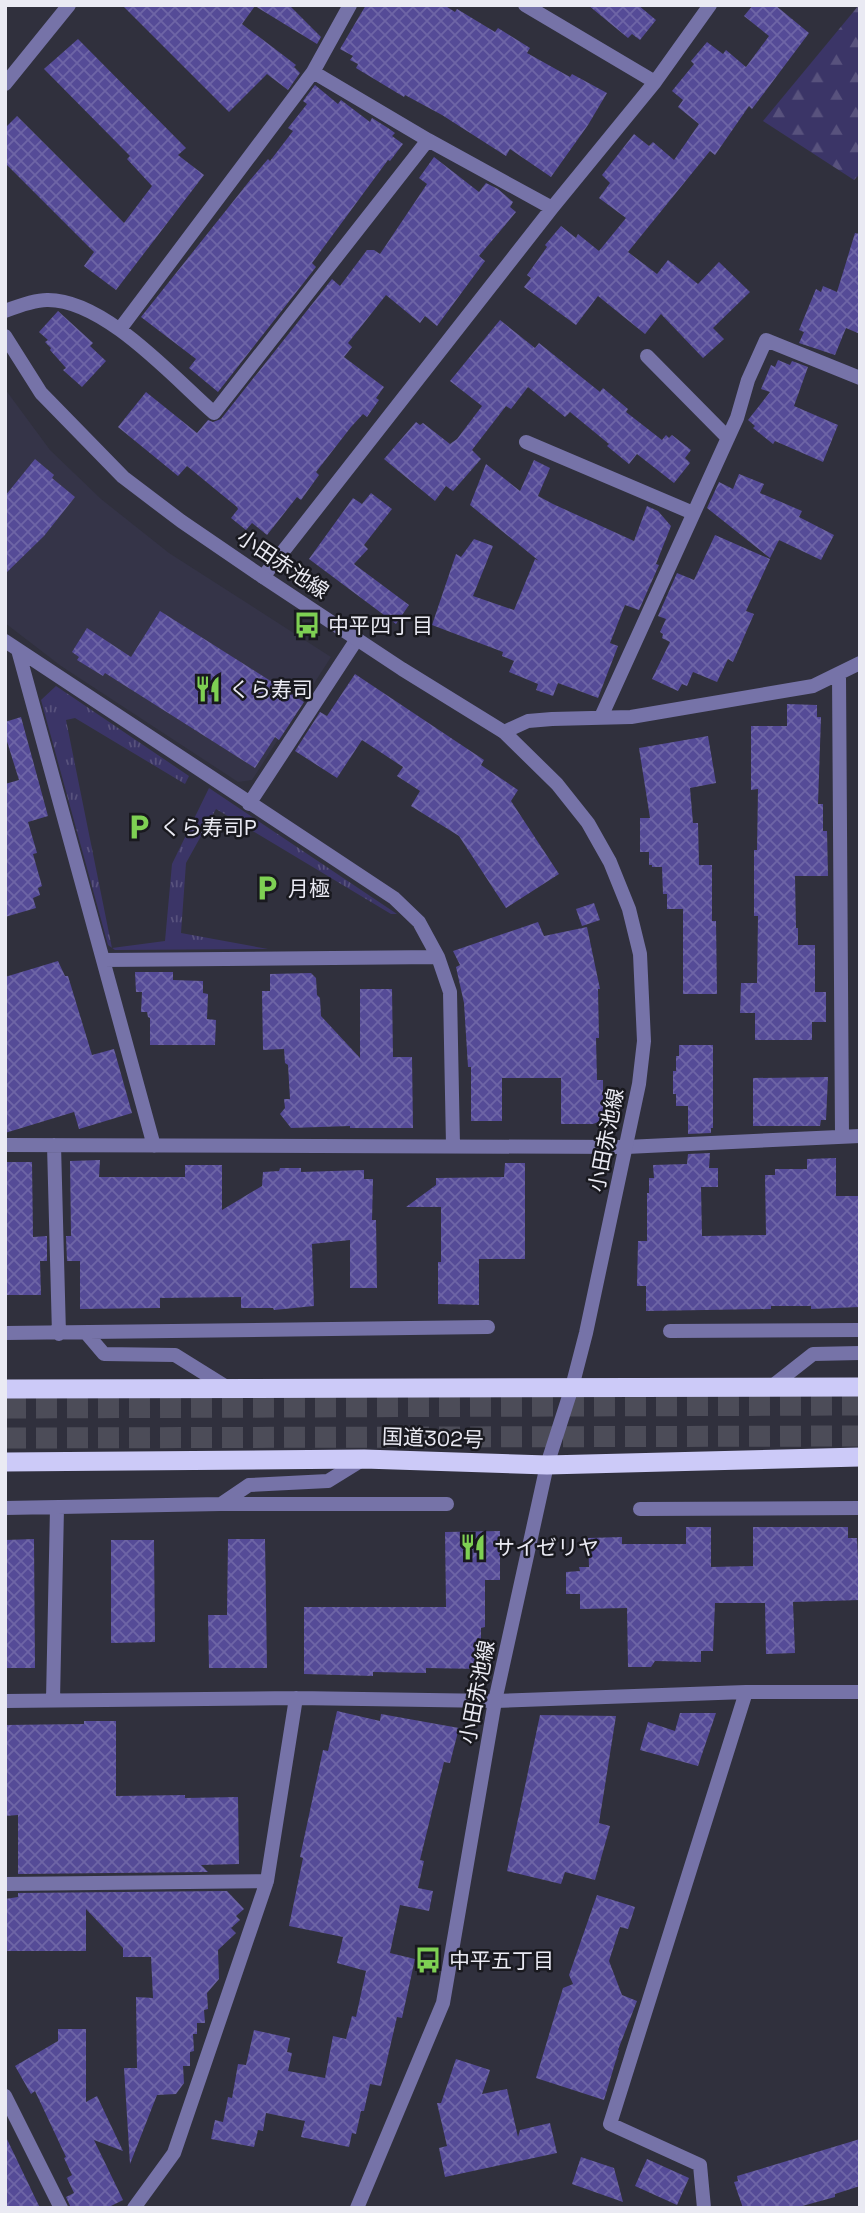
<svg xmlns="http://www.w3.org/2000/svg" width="865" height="2213" font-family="'Space Grotesk','Noto Sans JP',sans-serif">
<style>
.built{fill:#353448}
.grass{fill:url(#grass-tufts)}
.forest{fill:url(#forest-firs)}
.building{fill:url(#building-cross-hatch)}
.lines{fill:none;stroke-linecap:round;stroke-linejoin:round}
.motorway-tunnel{stroke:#4c4c58;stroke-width:21;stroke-dasharray:21 10;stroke-linecap:butt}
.minor{stroke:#7673a8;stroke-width:14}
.tertiary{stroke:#7673a8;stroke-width:14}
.trunk{stroke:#cccaf8;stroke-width:19}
.labels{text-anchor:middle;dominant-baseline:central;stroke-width:5;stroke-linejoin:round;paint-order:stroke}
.street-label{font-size:21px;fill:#eaeaf3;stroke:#19191f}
.poi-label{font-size:21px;fill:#eaeaf3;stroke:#19191f;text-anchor:start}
</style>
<defs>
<pattern id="grass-tufts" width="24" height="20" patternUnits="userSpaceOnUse" patternTransform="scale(1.75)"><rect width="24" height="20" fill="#3b3567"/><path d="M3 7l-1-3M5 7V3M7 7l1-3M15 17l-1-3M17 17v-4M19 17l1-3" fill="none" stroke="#58527d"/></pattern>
<pattern id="forest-firs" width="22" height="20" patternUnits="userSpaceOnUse" patternTransform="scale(1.75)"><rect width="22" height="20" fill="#3b3567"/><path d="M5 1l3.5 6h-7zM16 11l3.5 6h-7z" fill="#58527d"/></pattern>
<pattern id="building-cross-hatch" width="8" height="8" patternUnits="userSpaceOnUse" patternTransform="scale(1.75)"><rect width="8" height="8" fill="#554b97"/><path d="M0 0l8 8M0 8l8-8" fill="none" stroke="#6e65a6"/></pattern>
</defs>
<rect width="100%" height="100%" fill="#30303d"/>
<path class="built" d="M5 389 50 450 101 499 169 553 331 657 252 780 238 782 61 666 5 623Z"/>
<path class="grass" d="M56 686 189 776 185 784 75 718 66 720 112 948 165 941 172 864 209 788 397 914H391L216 809 186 863 181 933 268 949 115 950 108 945 41 700Z"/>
<path class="forest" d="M859 5 860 174 854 180 763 121Z"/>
<path class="building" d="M122 5H289L321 37 317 44 255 6 242 24 296 65 294 67 300 73 288 90 267 74 229 112Z
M366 5H444L455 12 457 9 495 32 498 28 530 48 527 53 570 77 572 74 607 93 588 125 551 177 510 149 506 156 442 115 405 95 404 97 356 68 358 64 350 60 353 56 340 49Z
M588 5H638L656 20 640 40 632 34 628 38Z
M753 5H775L809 33 752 109 749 106 715 155 710 151 628 252 657 274 668 260 698 284 719 262 750 292 713 328 724 339 703 358 661 314 645 334 598 296 576 325 524 287 531 278 527 275 547 247 545 245 561 226 576 238 578 234 599 251 626 218 599 198 610 183 602 175 634 134 649 146 653 142 674 160 699 124 678 107 683 100 672 91 694 64 691 61 707 42 723 54 726 50 746 67 769 36 744 16Z
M78 39 186 148 178 155 204 175 116 290 84 266 94 252 5 163V128L17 116 124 223 152 186 127 159 130 156 44 69Z
M315 85 338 104 341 100 370 122 372 118 388 128 395 133 392 136 403 144 390 161 388 160 312 263 316 267 218 392 189 368 196 359 141 317 251 179 268 159 270 161 293 131 288 128 307 104 303 101Z
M434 157 479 192 486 183 498 189 513 202 510 207 516 212 479 256 485 261 437 326 425 316 420 323 386 295 348 343 352 347 344 357 384 387 376 398 379 400 367 417 363 414 351 427 316 472 319 475 301 500 297 497 267 535 252 523 246 530 231 518 238 509 237 507 221 494 187 466 178 476 118 427 146 392 197 433 208 420 213 422 221 419 332 279 340 286 367 250H374L380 254 427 184 419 178Z
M855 233 860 234V334L846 328 835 355 799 343 804 332 799 330 816 289 821 292 823 286 837 292Z
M58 311 93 343 90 346 106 361 82 387 63 370 66 368 50 350 51 348 45 342 48 340 39 332Z
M500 320 535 348 539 343 600 392 603 388 628 409 626 412 662 440 666 435 669 438 672 435 691 450 685 458 690 463 674 483 637 454 629 464 607 446 609 444 570 412 565 417 528 387 511 409 506 406 472 450 481 459 453 491 446 486 435 501 384 459 416 422 420 425 423 423 450 444 457 439 482 406 450 381Z
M778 360 790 365 792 361 808 367 794 406 838 425 823 462 775 441 773 444 753 428 755 426 748 420 770 392 761 389 771 365 775 367Z
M35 459 54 475 52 478 75 497 44 536 5 574V496Z
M534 460 550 468 538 496 553 504 634 541 647 506 658 511 671 526 656 564 659 565 639 610 625 605 610 643 618 646 598 698 558 683 553 696 536 690 538 684 509 672 514 661 502 656 503 652 432 625 456 554 461 557 474 539 493 546 473 596 514 610 535 559 539 561 470 505 486 464 520 491Z
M739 474 764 484 760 493 802 511 799 517 834 535 821 560 779 540 770 558 707 508 719 482 733 489Z
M371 493 392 509 364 545 368 549 354 564 409 605 396 624 309 559 353 498 362 504Z
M715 535 770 559 746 611 754 614 733 662 728 659 717 682 693 672 687 686 682 684 678 691 652 679 670 642 662 638 663 634 660 632 666 619 658 616 677 573 694 580Z
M160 611 304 702 279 740 275 737 255 768 105 673 103 676 77 660 79 657 72 652 87 628 131 657Z
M355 674 484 760 481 765 518 790 511 801 559 874 506 908 459 836 411 806 420 791 397 776 403 767 362 740 337 778 295 751 320 712 327 716Z
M787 704 817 705V717H821L818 804H823V831H827L828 876H795L796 928H798V945H815V992H826V1022H812V1040H755V1013H740L741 983H757L758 916H754V850H757L758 789 751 790V726H787Z
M21 717 48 816 28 822 37 853 33 854 42 886 38 888 40 895 33 898 36 908 5 917V784L19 780 5 735V722Z
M708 736 716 783 690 788 693 823H698L699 865H712V921H716L717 994H683V909H667V894H663L662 867H652V865H649V852H640V818H650L639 748Z
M594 903 600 920 582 926 576 909Z
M538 922 544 936 587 927 600 989H598L599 1038H596L597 1080H603V1116L598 1122 593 1124H561V1078H502V1121H471V1067H468L464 1003 456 967 460 965 453 951Z
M58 961 65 976H68L92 1055 114 1049 132 1113 79 1129 74 1112 5 1133V977Z
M135 972H173V980L203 981V993L208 994 207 1019 216 1020 215 1045H150V1018L148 1017 147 1012H141L142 992H136Z
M311 973 316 978 317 995 320 998 321 1016 360 1058V989H392L393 1057H412L413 1128H350V1126L291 1128 280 1114 285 1108 284 1099H290L288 1065 285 1063 284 1049 263 1050 262 991H270V974Z
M679 1045H713V1128H711V1133L688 1134V1106H676V1094H673V1071H676V1056H679Z
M828 1077 826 1120H821L820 1126H753V1078Z
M710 1153 709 1168H718V1187H701L702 1236 766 1235 765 1175H775V1169H807V1159L836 1158V1196H860V1307L811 1309V1306H771V1309L646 1311V1286H637L638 1241H647V1193H649V1178H654L653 1165 687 1164 688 1154Z
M100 1160 99 1177H185V1165H222V1210L262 1186 263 1172 279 1171 280 1168H301V1172L364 1170V1179H373L372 1220H376L377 1288H350V1240L312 1244 314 1306 274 1310 273 1308H241V1297L160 1298V1308L80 1309V1261H67L66 1236H71L70 1161Z
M5 1162H32L33 1237 47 1236V1261H40L41 1295H5Z
M505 1163H525V1259H479V1305L438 1304V1262H441V1207H406L436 1185V1178L504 1177Z
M686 1527H711V1567L753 1566V1527H848V1538H857L860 1600 793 1602 795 1653 766 1654 765 1603H715L713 1651H701V1662L655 1661 651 1667H628L627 1608 580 1609V1594H566V1572L580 1571 579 1567H589L588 1538 622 1537V1544H686Z
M500 1531V1580H485V1627L481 1628V1669L426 1668V1673L373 1672V1676L304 1674V1607H446L445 1532Z
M34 1539 35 1668H5V1540Z
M228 1539H265L267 1668H209L208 1615H227Z
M111 1540H154L155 1642 111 1643Z
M337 1711 380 1721 381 1714 459 1728 450 1763 444 1762 420 1860 424 1861 418 1888 433 1891 429 1911 400 1905 390 1953 415 1959 402 2018 397 2017 381 2086 370 2084 364 2111H361L356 2134 352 2133 349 2147 301 2137 305 2121 266 2113 263 2131 258 2130 254 2147 211 2139 215 2120 223 2122 228 2097 232 2098 238 2064 246 2065 254 2030 290 2038 287 2052 292 2053 288 2071 325 2078 333 2036 346 2039 352 2016 356 2017 366 1971 337 1963 343 1937 289 1926 303 1858 300 1857 323 1750 328 1751Z
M680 1713H716L698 1766 640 1750 648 1722 675 1731Z
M540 1715 616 1716 599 1823 610 1826 595 1880 565 1872 561 1884 507 1871Z
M84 1721H116V1796L185 1795V1798L238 1797 239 1864 201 1865 208 1872 18 1874V1815L5 1816V1725L84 1724Z
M227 1891 244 1909 236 1916 240 1920 231 1928 236 1933 218 1950 219 1979 207 1993 208 2009 204 2010 205 2023H197V2034H193L194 2051 190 2052V2066H183L184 2083 176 2094 157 2095 130 2164 124 2068H137L136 1997 153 1998 151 1957H123V1948L86 1909V1951H5V1899L18 1897V1893Z
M597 1895 635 1907 628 1929 620 1927 609 1961 622 1995 637 2001 618 2050H619L604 2100 536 2078 563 1988 573 1984 569 1975Z
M58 2029H86V2102L97 2096 123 2151 94 2140 123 2200 107 2208H71L66 2197 74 2193 67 2178 72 2175 64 2158 66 2157 35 2091 31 2094 15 2066 58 2041Z
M456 2059 490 2070 482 2094 507 2089 518 2137 520 2130 550 2123 557 2153 445 2177 439 2148 447 2146 437 2103H441Z
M5 2135 40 2208H5Z
M860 2139V2186L835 2194V2197L795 2208H743L734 2182 738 2181 737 2176Z
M581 2157 614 2168 623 2202 572 2184Z
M647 2159 689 2178 677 2205 635 2186Z"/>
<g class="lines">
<path class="motorway-tunnel" d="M5 1408 860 1405
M5 1438 860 1436"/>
<path class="minor" d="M525 5 655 82
M313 72 428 140 552 208
M5 84 69 5
M5 311C18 306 34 300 47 300 104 299 173 377 214 413L428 140
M120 329 313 72 350 5
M647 356 728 438
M526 442 693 513
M263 577 552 208 655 82 710 5
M5 641 394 898 419 922 438 957 450 992 453 1145
M18 650 154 1146
M839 674 842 1136
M601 717 737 418 748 380 766 340 860 378
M504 732 528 721 552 719 631 717 813 686 860 663
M249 804 357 639
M103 960 438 957
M5 1145 626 1147 860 1136
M54 1145 59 1334
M670 1331 860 1330
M5 1333 488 1327
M87 1334 104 1354 175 1355 228 1388
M771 1387 813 1354 860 1353
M221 1504 249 1485 328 1481 362 1460
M5 1508 221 1504H447
M640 1509 860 1508
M53 1700 57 1508
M5 1701 296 1698 495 1701 746 1692H860
M5 1884 267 1881
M5 2096 61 2208
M134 2208 174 2153 267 1881 296 1698
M704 2208 700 2165 610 2124 746 1692"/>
<path class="tertiary" d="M5 336 41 393 123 477 181 521 263 577 402 669 504 732 557 784 588 823 610 862 629 909 640 954 644 1041 639 1084 586 1333 572 1387 547 1465 495 1701 443 2003 357 2208"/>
<path class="trunk" d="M5 1389 860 1387
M5 1462 364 1459 547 1465 860 1457"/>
</g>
<defs>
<g id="bus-bare" transform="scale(2.1)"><path d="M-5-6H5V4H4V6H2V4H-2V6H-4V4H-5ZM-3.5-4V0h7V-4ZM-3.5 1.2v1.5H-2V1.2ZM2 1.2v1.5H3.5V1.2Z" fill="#7ed053" stroke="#19191f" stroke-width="2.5" paint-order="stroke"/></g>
<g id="restaurant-bare" transform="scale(2.1)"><path d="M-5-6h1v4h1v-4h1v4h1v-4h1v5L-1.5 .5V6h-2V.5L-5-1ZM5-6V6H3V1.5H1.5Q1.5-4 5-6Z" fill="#7ed053" stroke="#19191f" stroke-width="2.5" paint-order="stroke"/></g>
<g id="parking-bare" transform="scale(2.1)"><path d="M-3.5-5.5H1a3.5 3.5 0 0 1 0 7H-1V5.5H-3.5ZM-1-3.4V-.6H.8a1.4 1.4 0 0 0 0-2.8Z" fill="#7ed053" stroke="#19191f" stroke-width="2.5" paint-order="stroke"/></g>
</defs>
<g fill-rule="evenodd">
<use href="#bus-bare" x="307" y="625"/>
<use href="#restaurant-bare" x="208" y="689"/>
<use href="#parking-bare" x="139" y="827"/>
<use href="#parking-bare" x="267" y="888"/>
<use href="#restaurant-bare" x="473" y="1547"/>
<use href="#bus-bare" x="428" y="1960"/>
</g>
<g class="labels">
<g class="street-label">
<text transform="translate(283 564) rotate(34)">小田赤池線</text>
<text transform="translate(606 1140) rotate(-79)">小田赤池線</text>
<text transform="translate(433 1438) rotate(2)">国道302号</text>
<text transform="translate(477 1692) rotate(-79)">小田赤池線</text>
</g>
<g class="poi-label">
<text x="328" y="625">中平四丁目</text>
<text x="229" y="689">くら寿司</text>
<text x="160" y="827">くら寿司P</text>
<text x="288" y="888">月極</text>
<text x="494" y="1547">サイゼリヤ</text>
<text x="449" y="1960">中平五丁目</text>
</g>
</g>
<rect width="865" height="2213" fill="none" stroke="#eaeaf3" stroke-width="14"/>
</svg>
